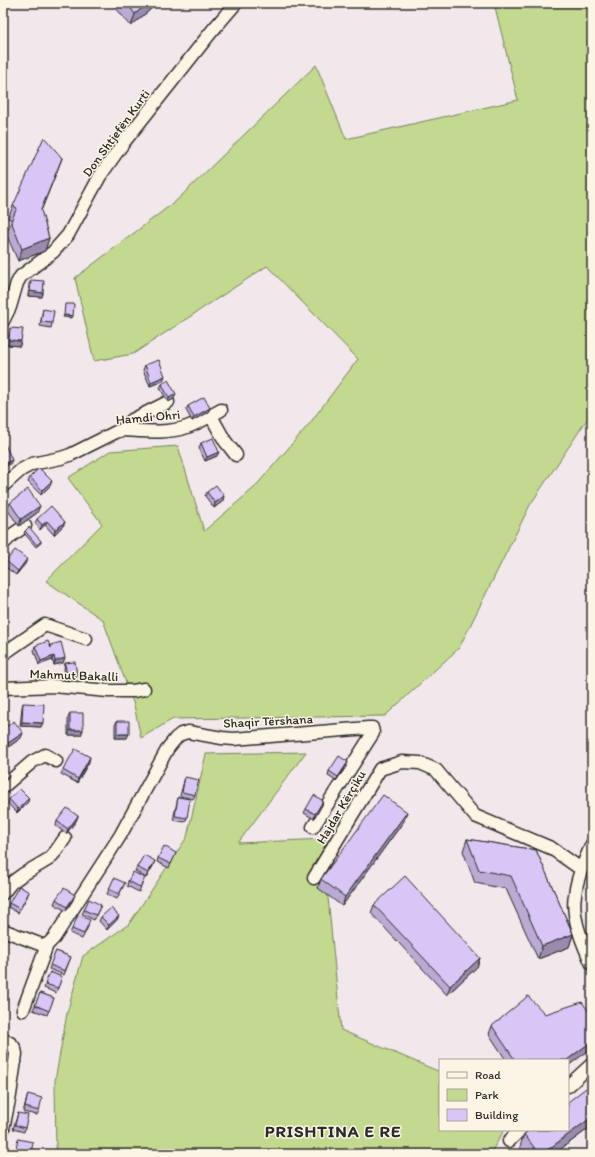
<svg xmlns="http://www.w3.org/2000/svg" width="595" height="1157" font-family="Itim,sans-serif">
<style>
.green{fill:#c2d98f;stroke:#76825d}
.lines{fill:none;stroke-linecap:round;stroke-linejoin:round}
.minor-casing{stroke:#2b2b2b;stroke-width:15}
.minor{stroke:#fcf5e5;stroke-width:12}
.wall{fill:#bbaad4;stroke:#2b2b2b}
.shaded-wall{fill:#988bad;stroke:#2b2b2b}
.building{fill:#d9c6f7;stroke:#2b2b2b}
.labels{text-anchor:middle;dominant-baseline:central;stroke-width:3;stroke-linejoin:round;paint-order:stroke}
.street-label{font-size:13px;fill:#2b2b2b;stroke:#fcf5e5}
.district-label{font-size:17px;font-weight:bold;letter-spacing:1px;fill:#2b2b2b;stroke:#fcf5e5}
</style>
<rect width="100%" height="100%" fill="#f2e7ea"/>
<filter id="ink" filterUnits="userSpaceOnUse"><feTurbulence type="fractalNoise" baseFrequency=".025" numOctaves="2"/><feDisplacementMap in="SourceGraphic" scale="8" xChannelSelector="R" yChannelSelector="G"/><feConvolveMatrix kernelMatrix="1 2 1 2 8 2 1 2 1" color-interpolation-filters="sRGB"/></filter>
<g filter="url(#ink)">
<path class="green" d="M494 3H592V412L530 505 459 648 385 716 173 719 141 738 134 705 103 620 46 581 102 524 68 478 110 451 178 446 204 531 254 488 310 423 358 359 267 266 133 354 94 361 75 278 176 201 316 65 346 139 518 100Z
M306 752 238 843 325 839 326 877 341 1030 440 1072V1130H504L492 1151 483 1154H56L55 1081 67 1013 83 956 129 924 187 837 206 754Z"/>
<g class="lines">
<g class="minor-casing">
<path id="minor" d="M3 321 10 307 17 283 21 276 53 252 68 235 100 176 124 142 212 31 236 3
M211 416 225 441 236 455
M122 430 132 420 168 402
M3 486 21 470 32 464 61 458 70 455 116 432 122 430C143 431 167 434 187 427 199 423 210 416 221 410
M3 544 12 535 25 526
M3 654 45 625 86 639
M3 688 54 686 108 691H133L144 689
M3 787 32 762 45 755 56 761
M592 844C585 860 577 877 575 895 571 917 583 944 592 964
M314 878 380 769 402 762 420 763 436 770 475 816 551 848 581 869
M3 893 11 883 22 875 49 859 56 851 65 838
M3 930 42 945H47
M23 1010 47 945 54 938 120 836 168 748 176 738 181 734 188 732 222 738 234 739 368 728H372L373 733 313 827
M3 1040C11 1042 15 1046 16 1054L10 1095 3 1129
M568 1086 592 1064
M509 1141 520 1130"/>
</g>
<use href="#minor" class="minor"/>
</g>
<path class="wall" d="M115 3H158L131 26 114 6Z
M62 158 41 211 49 238 45 251 18 261 6 234 12 220 8 218 13 206Z
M31 280 43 293 42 297 28 296 29 284Z
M43 309 52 323 51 328 40 326 42 314Z
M10 328 20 346 8 345 9 333Z
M145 365 163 381 150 386 143 370Z
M162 384 174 399 168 402 160 388Z
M188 406 210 408 208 412 192 421 186 410Z
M201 443 217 456 205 461 199 448Z
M30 477 50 486 41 495 28 482Z
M207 492 223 501 214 508 205 496Z
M10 503 37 513 19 526 7 509Z
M37 519 65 522 63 526 54 535 45 525 40 530 35 523Z
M25 531 41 541V543L36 547 24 533Z
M27 559 25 564 16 575 4 566 6 561Z
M51 645 63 663 54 665 52 660 39 665 34 650 35 646H50Z
M65 663 75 679 65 680 64 668Z
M23 703 41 727 20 726 22 707Z
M70 713 83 730 81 735H68V718Z
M117 721 127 738H115V725Z
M3 729 21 738 7 748 3 742Z
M89 762 77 783 61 774 63 770Z
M348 762 346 767 336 781 328 776 329 771Z
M185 777 195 795 193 799 180 796Z
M178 797 187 818 185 822 173 820 177 802Z
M9 799 28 802 17 813 8 804Z
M323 801 322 805 314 819 304 813 306 809Z
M78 816 76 821 66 834 56 826 57 821Z
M404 821 342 906 318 888 321 879Z
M467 839 536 850 573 934 569 947 538 959 506 889 475 883 463 851Z
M176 853 169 868 157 862 158 858Z
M153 866 146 878 135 871 137 867Z
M592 874V888L588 884Z
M128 881 143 882 139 892 127 886Z
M125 883 117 899 107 894 109 889Z
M29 892 27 897 18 913 8 907 9 903Z
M56 899 73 900 66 911 54 904Z
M101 905 94 920 82 914 84 910Z
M374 905 480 958 477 967 447 995 371 913Z
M101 917 117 920 107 930 99 921Z
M89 925 82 939 70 933 72 929Z
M56 951 71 957 64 975 49 969Z
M50 972 62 977 56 993 44 988Z
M40 993 54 998 47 1015 33 1010Z
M492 1026 568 1060H506L489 1034Z
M28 1094 39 1111 37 1115 23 1112Z
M18 1113 25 1128 24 1132 13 1129Z
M592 1126 554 1154H525L520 1147 524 1134Z"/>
<path class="shaded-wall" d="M148 3H158L131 26 135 14Z
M62 158 57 171 36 223 41 210Z
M49 238 45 251 18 261 22 249Z
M30 291 43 293 42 297 28 296Z
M64 315 73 316 72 318 63 317Z
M9 340 21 341 20 346 8 345Z
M165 376 163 381 150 386 151 382Z
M176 394 174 399 168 402 169 398Z
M210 408 208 412 192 421 194 417Z
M219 452 217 456 205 461 207 457Z
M12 460 10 464 3 467V464Z
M52 481 50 486 41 495 42 490Z
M224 496 223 501 214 508 215 503Z
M40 506 37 513 19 526 21 519Z
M47 521 45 525 40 530 42 525Z
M65 522 63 526 54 535 55 530Z
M27 559 25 564 16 575 18 571Z
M7 585 5 590 3 592V589Z
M54 656 52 660 39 665 41 661Z
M65 658 63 663 54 665 55 661Z
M77 675 75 679 65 680 67 676Z
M22 722 43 723 41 727 20 726Z
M70 730H83L81 735H68Z
M23 733 21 738 7 748 8 743Z
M117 734H129L127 738H115Z
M90 757 89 762 77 783 78 779Z
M348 762 346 767 336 781 338 777Z
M9 775 7 779 3 783V780Z
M29 798 28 802 17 813 18 809Z
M323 801 322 805 314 819 315 814Z
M407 812 404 821 342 906 345 897Z
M78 816 76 821 66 834 68 829Z
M155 861 153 866 146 878 148 873Z
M75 895 73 900 66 911 67 907Z
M119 916 117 920 107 930 109 925Z
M573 934 569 947 538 959 542 946Z
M480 958 477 967 447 995 450 986Z
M592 1041V1048L568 1066V1060H567Z
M592 1117V1126L554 1154H542Z"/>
<path class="building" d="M127 3H148L135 14Z
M44 137 62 158 41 210 49 238 22 249 11 221 17 208 13 206Z
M31 280 44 281 43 293 30 291Z
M65 304H74L73 316 64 315Z
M43 309 54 311 52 323 41 322Z
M10 328 23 329 21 341 9 340Z
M159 360 165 376 151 382 145 365Z
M168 380 176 394 169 398 162 384Z
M204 397 210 408 194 417 188 406Z
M213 438 219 452 207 457 201 443Z
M3 442H4L12 460 3 464Z
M39 468 52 481 42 490 30 477Z
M216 485 224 496 215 503 207 492Z
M28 489 40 506 21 519 10 503Z
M51 506 65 522 55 530 47 521 42 525 37 519Z
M29 527 41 541 37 545 25 531Z
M15 550 27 559 18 571 6 561Z
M3 581 7 585 3 589Z
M48 641 51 648V645L61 642 65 658 55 661 54 656 41 661 35 646Z
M75 662 77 675 67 676 65 663Z
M23 703 44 704 43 723 22 722Z
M70 713H83V730H70Z
M14 721 23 733 8 743 3 735V729Z
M117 721H129V734H117Z
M75 749 90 757 78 779 63 770Z
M339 756 348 762 338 777 329 771Z
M3 768 9 775 3 780Z
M185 777 199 780 195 795 182 792Z
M20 789 29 798 18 809 9 799Z
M314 795 323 801 315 814 306 809Z
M383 795 407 812 345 897 321 879Z
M178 797 190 799 187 818 175 816Z
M67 808 78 816 68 829 57 821Z
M467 839 536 850 573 934 542 946 511 876 479 870Z
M164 846 176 853 171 864 158 858Z
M144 855 155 861 148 873 137 867Z
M133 872 145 878 140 887 128 881Z
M405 876 480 958 450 986 374 905Z
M114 878 125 883 119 894 109 889Z
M19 886 29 892 20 909 9 903Z
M64 888 75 895 67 907 56 899Z
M89 899 101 905 96 915 84 910Z
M111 908 119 916 109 925 101 917Z
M78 915 90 920 84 934 72 929Z
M56 951 71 957 65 971 50 965Z
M50 972 62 977 58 988 45 984Z
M40 993 54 998 49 1011 35 1005Z
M528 996 545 1014 582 1002 592 1016V1041L567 1060H515L492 1026Z
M586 1088 591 1095 592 1094V1117L542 1154H539L524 1134 530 1130H568V1102Z
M28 1094 42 1098 39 1111 25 1107Z
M18 1113 28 1115 25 1128 15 1125Z
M18 1139 33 1142 31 1154H15Z"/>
</g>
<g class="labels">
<g class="street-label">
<text transform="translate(116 133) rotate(-54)">Don Shtjefën Kurti</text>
<text transform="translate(148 417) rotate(-5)">Hamdi Ohri</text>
<text transform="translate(74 675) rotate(2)">Mahmut Bakalli</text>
<text transform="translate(268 721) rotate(-3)">Shaqir Tërshana</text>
<text transform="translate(341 807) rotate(-59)">Hajdar Kërçiku</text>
</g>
<g class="district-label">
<text x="333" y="1131">PRISHTINA E RE</text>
</g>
</g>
<rect width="595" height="1157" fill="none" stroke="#fcf5e5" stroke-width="16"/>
<rect x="8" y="8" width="579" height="1141" fill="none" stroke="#2b2b2b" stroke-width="1.5" filter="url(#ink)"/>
<rect x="439" y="1059" width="130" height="72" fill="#fcf5e5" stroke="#a8a49b"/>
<rect x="447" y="1072" width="20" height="6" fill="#fcf5e5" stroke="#a8a49b"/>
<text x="475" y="1079" font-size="12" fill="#2b2b2b">Road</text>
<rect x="447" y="1089" width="20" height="12" fill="#c2d98f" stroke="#a8a49b"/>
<text x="475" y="1099" font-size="12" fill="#2b2b2b">Park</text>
<rect x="447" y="1109" width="20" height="12" fill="#d9c6f7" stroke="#a8a49b"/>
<text x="475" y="1119" font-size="12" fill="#2b2b2b">Building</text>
</svg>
